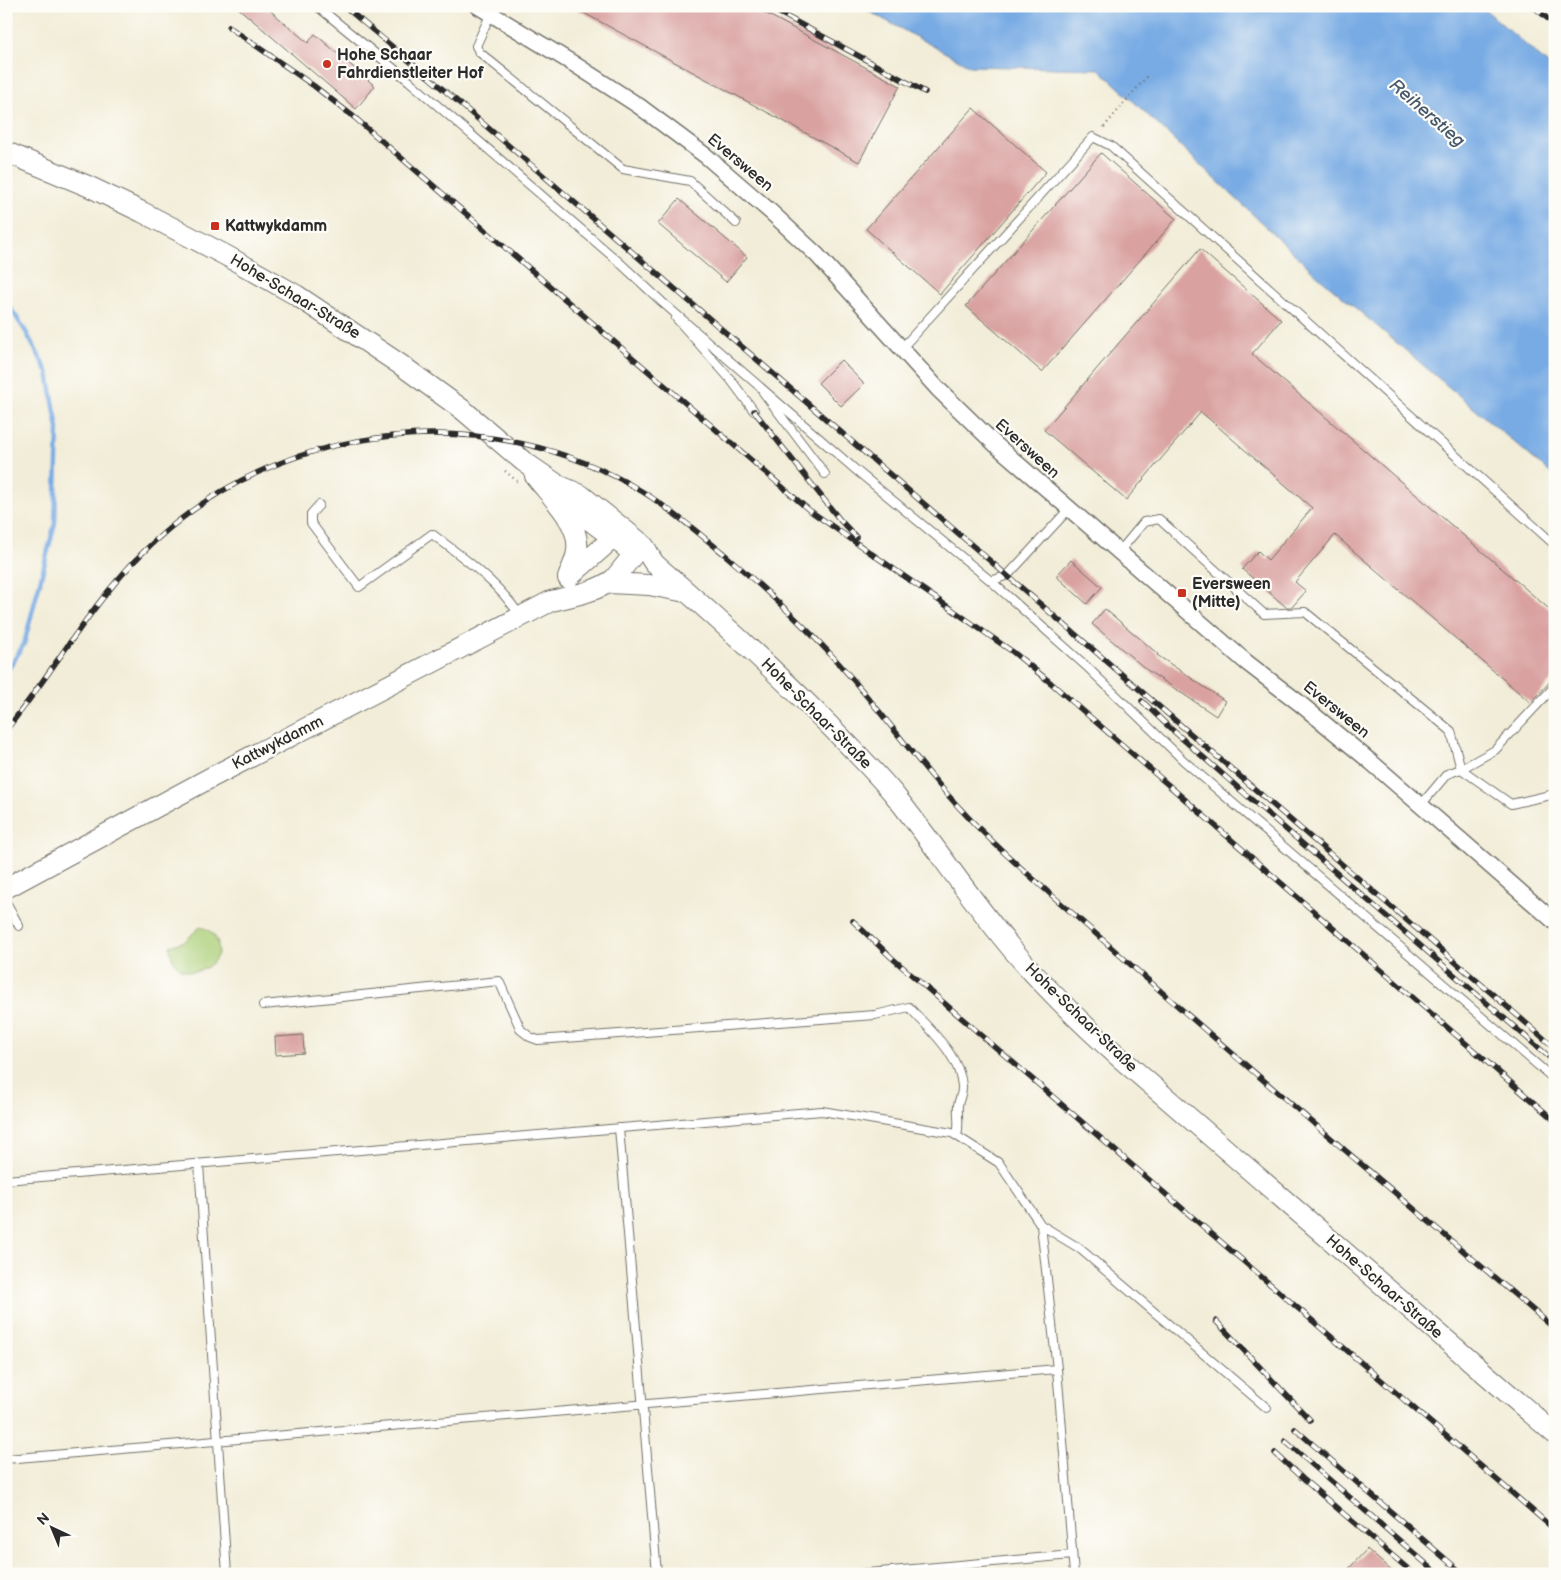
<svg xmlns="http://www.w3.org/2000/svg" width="1561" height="1580" font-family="'Balsamiq Sans',sans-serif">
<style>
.green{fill:#abcf78;stroke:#6b7d52}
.water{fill:#78abe4;stroke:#526b88}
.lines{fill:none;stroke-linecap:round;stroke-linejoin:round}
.stream{stroke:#78abe4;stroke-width:4.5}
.building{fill:#d9a2a1}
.lane-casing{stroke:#716f68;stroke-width:10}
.street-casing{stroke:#716f68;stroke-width:18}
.secondary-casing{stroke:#716f68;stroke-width:22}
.path{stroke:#716f68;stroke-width:2.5;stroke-dasharray:1 4;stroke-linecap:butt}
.lane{stroke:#fff;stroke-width:8}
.street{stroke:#fff;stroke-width:15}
.secondary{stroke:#fff;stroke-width:20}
.rail-casing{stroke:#2b2b2b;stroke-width:5.5}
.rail{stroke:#fdfcf7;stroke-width:4;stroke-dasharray:11;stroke-linecap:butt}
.poi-dot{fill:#c8321e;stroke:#fdfcf7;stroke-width:2}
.labels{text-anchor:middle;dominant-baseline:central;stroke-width:4.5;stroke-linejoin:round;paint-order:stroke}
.poi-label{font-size:16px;font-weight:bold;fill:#2b2b2b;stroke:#fdfcf7;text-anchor:start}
.street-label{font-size:16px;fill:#2b2b2b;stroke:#fdfcf7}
.water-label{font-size:18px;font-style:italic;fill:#46586c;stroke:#fdfcf7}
</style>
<rect width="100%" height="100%" fill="#fdfcf7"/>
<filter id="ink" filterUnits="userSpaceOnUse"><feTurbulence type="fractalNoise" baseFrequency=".02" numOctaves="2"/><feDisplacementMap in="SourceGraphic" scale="10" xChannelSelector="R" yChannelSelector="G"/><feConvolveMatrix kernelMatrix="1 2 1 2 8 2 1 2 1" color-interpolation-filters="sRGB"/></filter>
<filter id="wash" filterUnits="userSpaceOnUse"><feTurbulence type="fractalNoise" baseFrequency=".0096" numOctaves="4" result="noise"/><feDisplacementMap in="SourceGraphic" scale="20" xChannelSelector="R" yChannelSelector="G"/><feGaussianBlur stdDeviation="1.12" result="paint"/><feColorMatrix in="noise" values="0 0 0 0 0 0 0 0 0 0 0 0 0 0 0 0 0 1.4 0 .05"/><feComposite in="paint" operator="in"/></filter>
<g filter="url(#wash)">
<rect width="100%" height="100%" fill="#f2edd8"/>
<path class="green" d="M200 927C209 929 214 933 217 941 228 970 172 990 170 946L185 941Z"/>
<path class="water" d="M859 6H1481L1555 70V477L1319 277 1099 69 970 66Z"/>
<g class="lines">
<path class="stream" d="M6 301 26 332 48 373 58 429 55 523 24 644 6 673"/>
</g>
<g id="blocks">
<path class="building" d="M236 6H265L308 43 315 34 375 86 356 109Z
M571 6H752L900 86 859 162Z
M973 108 1046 172 940 294 866 229Z
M1101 153 1176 219 1042 372 966 306Z
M679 199 747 257 726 282 658 224Z
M1200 249 1281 320 1252 354 1555 614V676L1531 703 1335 535 1295 582 1306 591 1292 607H1286L1242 569 1258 551 1268 560 1312 508 1201 412 1126 500 1044 430Z
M841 360 864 384 841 406 818 383Z
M1071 560 1102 587 1087 604 1056 576Z
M1105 609 1158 654 1157 655 1225 701 1216 716 1147 670 1092 624Z
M303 1035 304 1053 276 1055 275 1037Z
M1367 1549 1395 1574H1344Z"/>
</g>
</g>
<g filter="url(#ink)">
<use href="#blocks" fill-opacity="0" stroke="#716f68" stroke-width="1"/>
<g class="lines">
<g class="lane-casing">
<path id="lane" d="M317 6 409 81 619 262 662 302 857 471 991 581 1008 575 1069 509
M491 13 476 46 479 52 623 169 690 181 736 223
M676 318 731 380 754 411
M901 349 1093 137 1111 146 1555 545
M763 392 825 474
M319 505 311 514V523L359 587 432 534C463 557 500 584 520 616
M1119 552 1144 522 1159 519 1264 614 1305 612 1451 731 1461 769 1495 750 1555 686
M991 581 1086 666 1184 761 1555 1080
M1420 806 1447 774 1461 769 1511 804 1555 794
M6 902 19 926
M263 1005 499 981 521 1030 530 1037 538 1040 875 1015 909 1007C929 1029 960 1055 962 1086 963 1093 959 1099 958 1105 957 1117 960 1124 957 1136
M619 1128 657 1574
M199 1164 227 1574
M6 1180 822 1111 952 1133 999 1163 1041 1225 1079 1248 1267 1408
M1041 1225 1057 1369 1074 1574
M6 1459 1057 1369
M857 1574 1072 1555"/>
</g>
<g class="street-casing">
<path id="street" d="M478 6 574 64 639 106 706 156 772 213 817 255 938 389 996 445 1246 662 1298 702 1371 762 1555 922"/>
</g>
<g class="secondary-casing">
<path id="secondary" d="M6 152 90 187 142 212 227 256 296 295 401 365 463 410 523 461 558 485 581 495 642 544C649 550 649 559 656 565 713 614 768 664 820 716 845 741 870 766 893 793 934 844 970 899 1012 949 1045 988 1081 1023 1119 1057L1555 1434
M535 476C551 497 581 523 577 551 576 560 571 569 568 578
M563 493 572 507 628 549
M569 577 622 530
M609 583 649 585 686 592
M6 888 210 778 551 601C572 596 596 592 614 579L642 544"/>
</g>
<path class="path" d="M1104 127 1148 75
M505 471 518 482"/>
<use href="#lane" class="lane"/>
<use href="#street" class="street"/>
<use href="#secondary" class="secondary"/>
<g class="rail-casing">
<path id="rail" d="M344 6 457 101 1555 1048
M767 6 925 92
M1533 6 1555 25
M1552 6 1555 9
M229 27 314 86 354 117 809 510 1013 652 1051 683 1555 1121
M754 411 840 520 856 537
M1142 701 1169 727 1252 800 1555 1062
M6 730C57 667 96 594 156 540 287 420 491 399 643 492 672 510 697 532 723 553 751 577 779 602 805 628 873 694 922 775 991 840 1027 875 1066 907 1104 941 1252 1073 1404 1200 1555 1329
M853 921 892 958 1555 1530
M1216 1321 1310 1420
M1295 1429 1463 1574
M1285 1441 1438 1574
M1275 1453 1303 1479 1414 1574"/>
</g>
<use href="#rail" class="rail"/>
</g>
</g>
<g class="poi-dot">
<circle cx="327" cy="64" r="5"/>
<rect x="210" y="221" width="10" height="10" rx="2.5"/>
<rect x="1177" y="588" width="10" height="10" rx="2.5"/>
</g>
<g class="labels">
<g class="poi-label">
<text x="337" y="55">Hohe Schaar<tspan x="337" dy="18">Fahrdienstleiter Hof</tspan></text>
<text x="225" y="226">Kattwykdamm</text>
<text x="1192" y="584">Eversween<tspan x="1192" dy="18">(Mitte)</tspan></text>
</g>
<g class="street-label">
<text transform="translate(740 163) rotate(40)">Eversween</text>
<text transform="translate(295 297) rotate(31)">Hohe-Schaar-Straße</text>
<text transform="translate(1027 449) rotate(42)">Eversween</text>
<text transform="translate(1336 710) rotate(39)">Eversween</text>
<text transform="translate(816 714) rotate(45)">Hohe-Schaar-Straße</text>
<text transform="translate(278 743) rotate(-27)">Kattwykdamm</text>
<text transform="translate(1081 1018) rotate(44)">Hohe-Schaar-Straße</text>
<text transform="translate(1384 1287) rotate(41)">Hohe-Schaar-Straße</text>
</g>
<g class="water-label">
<text transform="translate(1427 113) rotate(41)">Reiherstieg</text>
</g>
</g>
<rect width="1561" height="1580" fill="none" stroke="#fdfcf7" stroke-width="25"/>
<g transform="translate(52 1528) rotate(316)" stroke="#fdfcf7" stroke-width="4" paint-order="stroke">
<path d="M0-4L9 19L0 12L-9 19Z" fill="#2b2b2b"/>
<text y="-8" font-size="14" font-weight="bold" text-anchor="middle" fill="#2b2b2b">N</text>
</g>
</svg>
